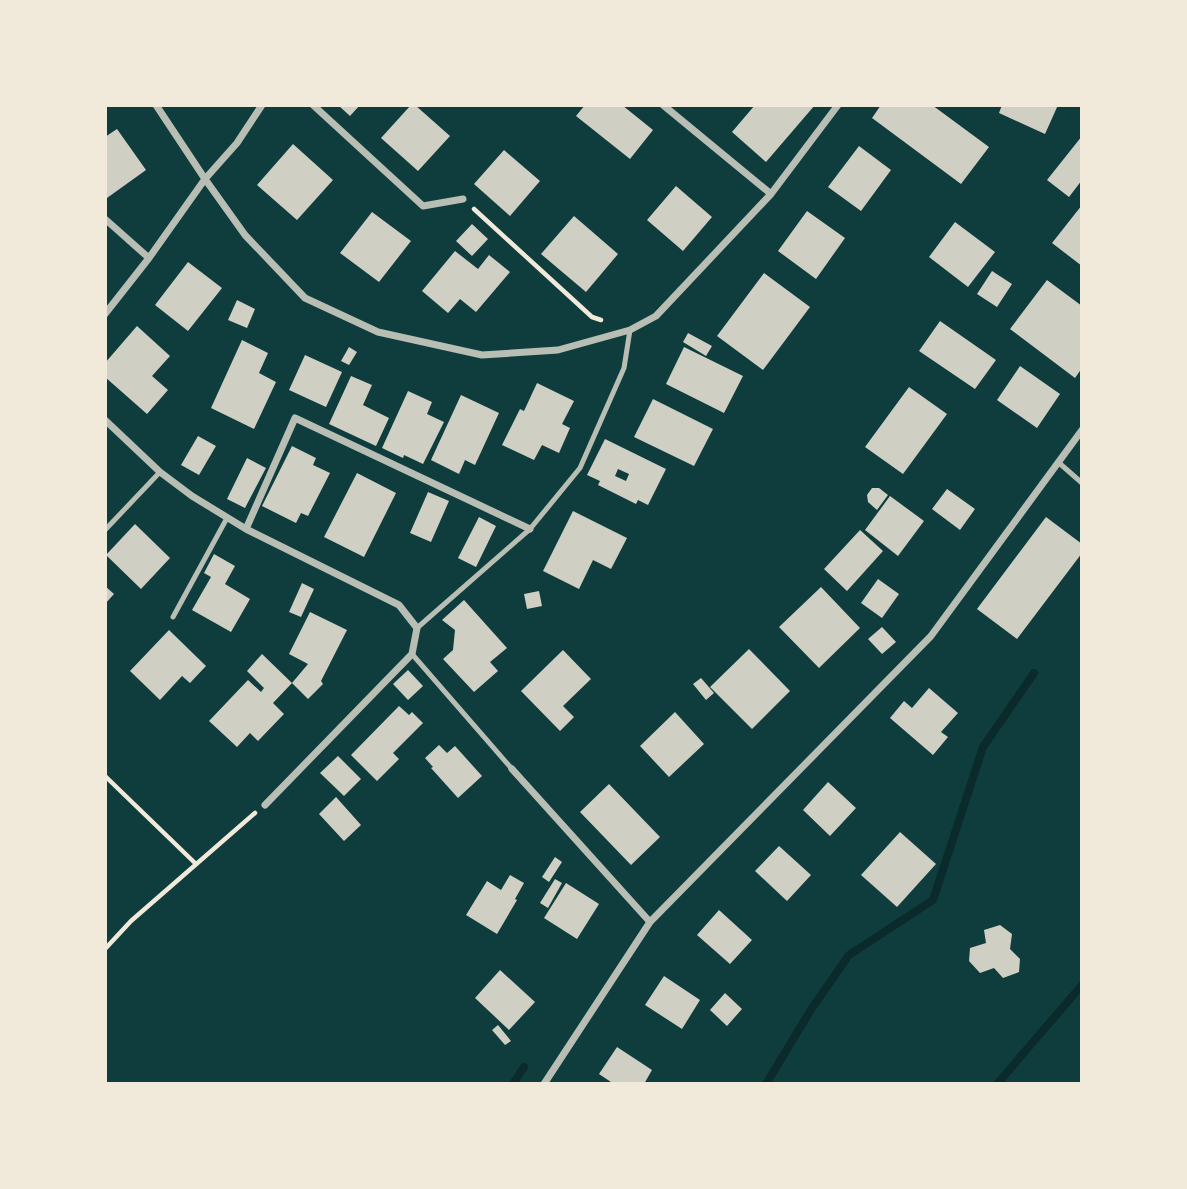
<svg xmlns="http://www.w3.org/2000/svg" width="1187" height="1189" font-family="'Archivo Narrow',sans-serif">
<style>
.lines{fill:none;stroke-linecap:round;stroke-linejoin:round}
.stream{stroke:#0a2a2b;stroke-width:8}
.building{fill:#cfcfc3;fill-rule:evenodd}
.path{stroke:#f1e9da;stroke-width:4.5}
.service{stroke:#b8beb3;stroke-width:5}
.minor{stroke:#b8beb3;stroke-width:7}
</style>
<rect width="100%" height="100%" fill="#0f3d3e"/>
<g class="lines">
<path class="stream" d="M513 1084 524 1067
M766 1084 812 1008 849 955 933 900 983 747 1034 673
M997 1084 1082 985"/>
</g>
<path class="building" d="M338 105H360L350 116Z
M411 105H415L450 136 418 171 381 138Z
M585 105H622L653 130 630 159 576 116Z
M755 105H815L766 162 732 132Z
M881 105H932L989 147 961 184 872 118Z
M1002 105H1058L1045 134 999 113Z
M117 129 146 170 107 198 105 196V137Z
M1082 136V180L1069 197 1047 180Z
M293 144 333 180 297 220 257 185Z
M859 146 891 170 861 211 828 187Z
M504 150 540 181 510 216 474 184Z
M676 186 712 217 683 251 647 220Z
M1082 205V266L1052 243Z
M807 211 845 238 816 279 778 251Z
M372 212 411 241 379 282 340 253Z
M574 216 618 254 586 292 541 254Z
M955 222 995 252 968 287 929 257Z
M472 224 488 239 472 256 456 241Z
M455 251 478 269 489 255 510 272 476 312 460 299 448 313 422 291Z
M188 262 222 288 188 331 155 305Z
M992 271 1012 284 997 307 977 294Z
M764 273 810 307 763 370 717 336Z
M1047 280 1082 306V368L1075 378 1010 329Z
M237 300 255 309 247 328 228 320Z
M940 321 996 360 975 389 919 351Z
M137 326 170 356 152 376 168 390 147 414 105 377V363Z
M688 333 712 346 706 356 683 342Z
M242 340 268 353 259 373 276 382 254 429 211 408Z
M349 347 357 352 349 365 341 361Z
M684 347 743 376 724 413 666 384Z
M305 355 342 372 326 407 289 390Z
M1020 366 1060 394 1037 428 997 400Z
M351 376 372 385 363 405 389 418 376 446 329 424Z
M537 383 574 401 562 424 570 428 559 453 542 445 534 460 502 445 520 409 524 411Z
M909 387 947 414 903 474 865 447Z
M408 391 432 402 427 414 444 422 423 464 404 455 403 458 382 448Z
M461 395 499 413 475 465 465 460 459 474 431 460Z
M653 399 713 429 694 466 634 437Z
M198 436 216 446 199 475 181 465Z
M605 439 666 469 648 505 638 500 636 504 598 485 600 481 587 475ZM618 469 629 474 626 481 615 476Z
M292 446 316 458 313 465 330 473 308 516 301 513 296 523 262 506Z
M247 458 266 468 245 508 227 499Z
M357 473 396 493 364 557 324 537Z
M872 488H879L888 495 877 510 868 502 867 495Z
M947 489 975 509 960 530 932 509Z
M428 492 449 501 431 542 410 533Z
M890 496 924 521 898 556 865 530Z
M573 511 627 538 611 569 593 560 579 589 543 571Z
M479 517 496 526 476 567 458 558Z
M1046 517 1082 544V553L1017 639 977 609Z
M135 524 170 558 141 589 106 555Z
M860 530 883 551 847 591 824 569Z
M214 554 235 566 225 584 250 599 231 632 192 610 211 577 204 573Z
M878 579 899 594 882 618 861 603Z
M302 583 314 589 301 617 289 612Z
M105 586 114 594 105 604Z
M821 587 860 628 819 668 779 627Z
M539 591 542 606 527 609 524 594Z
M464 600 507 648 490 662 498 671 474 692 443 659 453 650 455 630 442 620Z
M310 612 347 630 321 681 323 684 308 699 292 683 308 664 289 654Z
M882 627 896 642 882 654 868 639Z
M169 630 206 666 190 683 182 676 160 700 130 671Z
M749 649 790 691 752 729 710 687Z
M563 650 591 679 563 706 574 717 560 731 521 691Z
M262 654 292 683 273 703 284 714 258 741 250 733 237 747 209 721 248 680 261 692 264 688 247 671Z
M408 670 423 686 408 700 393 684Z
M701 678 714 693 706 700 693 684Z
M929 688 958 713 941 732 948 737 933 755 890 718 904 701 912 708Z
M399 706 409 715 412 712 423 723 393 753 399 759 377 781 351 755Z
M675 712 704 744 669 777 640 746Z
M439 745 447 753 455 746 482 776 458 798 431 768 433 767 425 758Z
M338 756 361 779 344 796 320 773Z
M828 782 856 808 830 836 803 810Z
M609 784 660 837 631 865 580 812Z
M336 797 361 825 344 841 319 814Z
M900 832 936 864 897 907 861 875Z
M779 846 811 875 787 901 755 871Z
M555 857 562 862 549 882 542 877Z
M510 875 524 883 515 899 517 900 497 934 466 915 487 881 501 890Z
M555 879 562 883 548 908 540 903Z
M566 883 599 904 577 939 544 918Z
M719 910 752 940 730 964 697 935Z
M1000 925 1012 934 1010 949 1020 959 1019 972 1003 978 994 968 980 973 969 961 970 948 986 943 984 930Z
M500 970 535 1002 509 1030 475 998Z
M664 976 700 1000 682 1029 645 1005Z
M725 993 742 1009 727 1026 710 1010Z
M498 1025 511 1041 505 1045 492 1030Z
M617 1047 652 1070 644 1084H614L599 1074Z"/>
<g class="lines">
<path class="path" d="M474 209 592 317 601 320
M105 776 196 864
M105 949 131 921 255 813"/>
<path class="service" d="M1058 462 1082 483
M105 530 160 472
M173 617 227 518
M417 628 530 529 580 468 624 368 630 330
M412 654 512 769"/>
<path class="minor" d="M156 105 205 179 245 235 305 298 378 332 482 355 558 350 630 330 656 316 771 194 838 105
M313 105 423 206 463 199
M663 105 771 194
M105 219 149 258
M105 314 149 258 205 179 237 143 262 105
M105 420 160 472 192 496 246 529 399 605 417 628 412 654 265 805
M246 529 295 418 530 529
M512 769 650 922
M544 1084 650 922 931 636 1082 430"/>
</g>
<rect width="1187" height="1189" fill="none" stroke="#f1e9da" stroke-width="214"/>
</svg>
